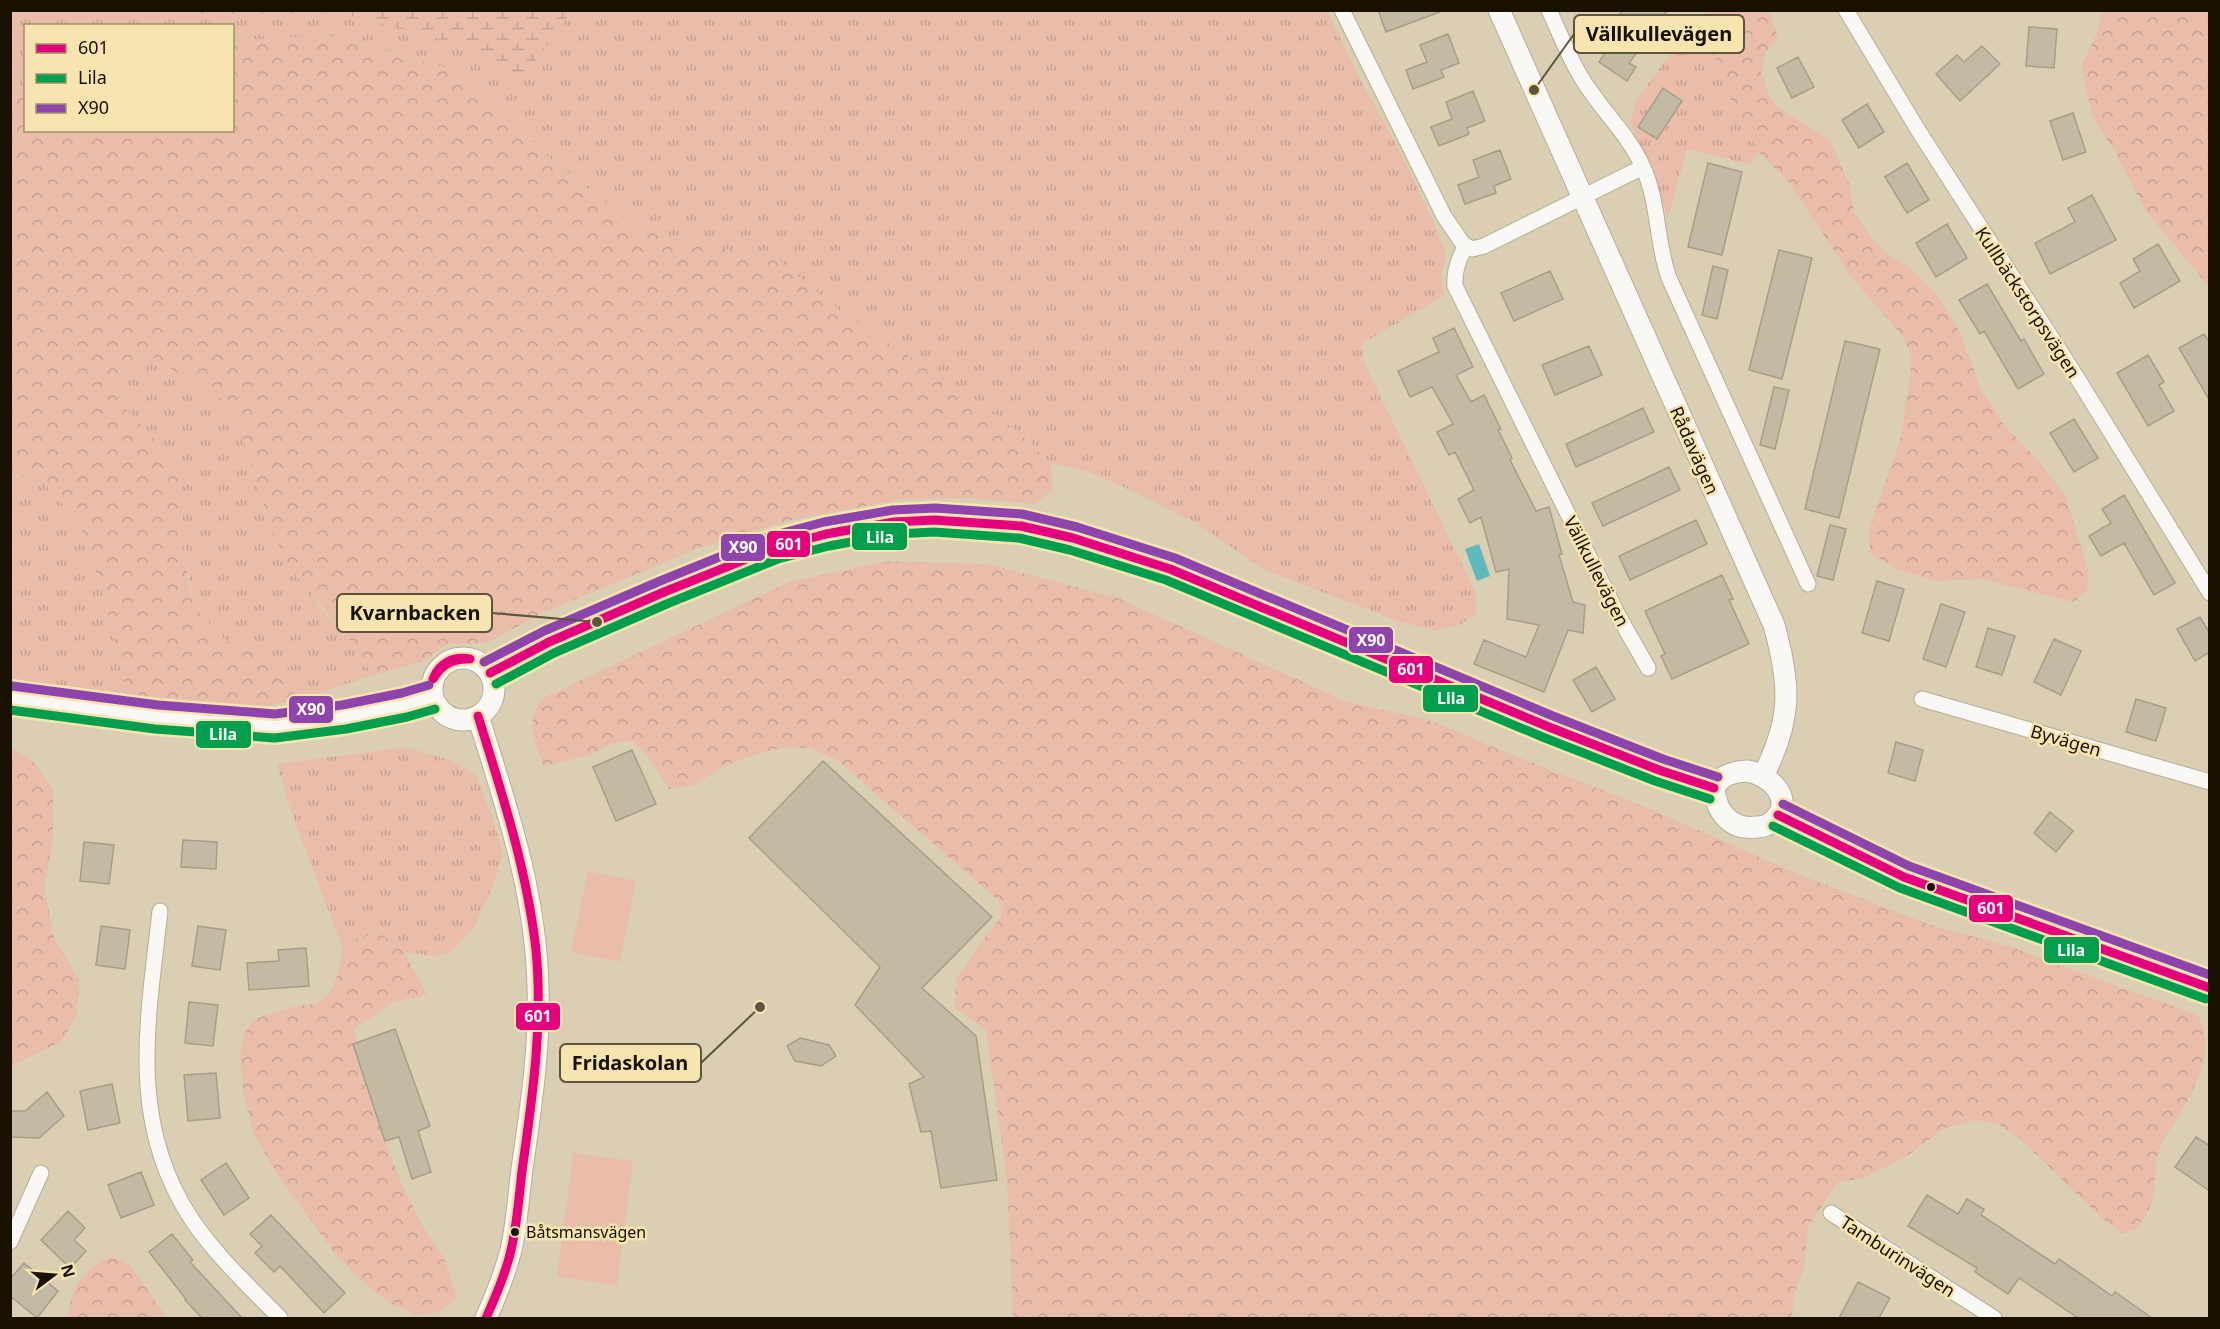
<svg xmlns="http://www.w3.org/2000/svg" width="2220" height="1329" font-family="'Noto Sans',sans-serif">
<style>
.grass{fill:url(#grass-tufts)}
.forest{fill:url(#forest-crowns)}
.wetland{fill:url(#wetland-marsh)}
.pitch{fill:#e9bdaa}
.water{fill:#5eb8be}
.building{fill:#c3baa4;stroke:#a69e87;stroke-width:1.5}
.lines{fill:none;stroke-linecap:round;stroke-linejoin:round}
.street-casing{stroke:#b5ad96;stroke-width:17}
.secondary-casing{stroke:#b5ad96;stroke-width:23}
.street{stroke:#f9f8f4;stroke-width:15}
.secondary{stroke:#f9f8f4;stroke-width:21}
.bus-1-casing{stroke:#f8e4af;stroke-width:14}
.bus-2-casing{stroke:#f8e4af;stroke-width:14}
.bus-3-casing{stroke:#f8e4af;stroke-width:14}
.bus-1{stroke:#e5007d;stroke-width:9}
.bus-2{stroke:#019f4d;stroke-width:9}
.bus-3{stroke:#8e44ad;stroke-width:9}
.bus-dot{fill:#181100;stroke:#f8e4af;stroke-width:2}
.labels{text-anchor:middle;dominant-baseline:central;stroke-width:5;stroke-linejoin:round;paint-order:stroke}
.bus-label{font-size:16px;fill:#181100;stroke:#f8e4af;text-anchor:start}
.street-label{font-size:18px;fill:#181100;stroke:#f8e4af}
.leader{fill:none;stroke:#5c543f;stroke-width:2}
.callout-dot{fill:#5c543f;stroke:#f8e4af;stroke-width:2}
.callout{fill:#f8e4af;stroke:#5c543f;stroke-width:2}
.callout-label{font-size:20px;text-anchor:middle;font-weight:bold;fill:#181100}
.line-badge{stroke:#f8e4af;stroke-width:2}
.badge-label{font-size:16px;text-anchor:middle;font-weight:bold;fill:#fff}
</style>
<defs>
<pattern id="grass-tufts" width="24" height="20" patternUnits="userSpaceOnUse" patternTransform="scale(1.5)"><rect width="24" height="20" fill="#e9bdaa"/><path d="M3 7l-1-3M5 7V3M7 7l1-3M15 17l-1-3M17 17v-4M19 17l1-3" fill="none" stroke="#c7a190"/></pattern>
<pattern id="forest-crowns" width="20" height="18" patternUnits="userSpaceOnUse" patternTransform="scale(1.5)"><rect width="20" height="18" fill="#e9bdaa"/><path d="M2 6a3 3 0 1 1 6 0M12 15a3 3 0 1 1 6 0" fill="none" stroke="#c7a190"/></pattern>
<pattern id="wetland-marsh" width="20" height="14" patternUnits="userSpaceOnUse" patternTransform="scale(1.5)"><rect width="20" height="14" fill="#e9bdaa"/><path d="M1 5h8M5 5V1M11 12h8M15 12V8" fill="none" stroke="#c7a190"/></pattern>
</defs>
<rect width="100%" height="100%" fill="#dacfb3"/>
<path class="grass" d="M11 11H1327L1359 77 1404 159 1439 234 1446 257 1441 275 1444 296 1363 343V360L1475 591 1477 613 1460 625 1435 630 1400 622 1263 569 1198 524 1128 489 1086 471 1051 463 1022 435 965 393 846 315 781 262 638 229 548 157 466 74 334 36 233 40 232 26H26L25 89 11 105Z
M1709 11H1710L1716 64 1738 117 1760 153 1749 164 1687 149 1668 218 1655 180 1630 121 1636 101 1692 24Z
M152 357 234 407 269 524 319 606 345 634 373 675 296 701 287 663 236 648 214 630 193 604 183 535 182 488 165 450 127 410 118 385 133 360Z
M10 475 42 480 80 525 106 604 129 704 11 688Z
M407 747 452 761 476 775 492 816 503 854 492 889 474 927 450 953 431 956 404 952 380 933 356 939 343 949 290 809 277 764Z"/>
<path class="forest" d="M1710 11H1770L1778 39 1765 52 1761 73 1769 95 1778 107 1830 140 1849 184 1854 212 1874 241 1892 257 1908 266 1938 296 1960 333 1981 389 2005 426 2034 456 2065 494 2088 570 2087 590 2073 602 1982 579 1936 581 1896 569 1870 553 1869 529 1901 437 1910 376 1911 355 1901 334 1852 278 1789 183 1760 153 1738 117 1716 64Z
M2102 11H2209V287L2145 210 2115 152 2092 116 2081 67 2096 35Z
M334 36 466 74 548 157 638 229 781 262 846 315 965 393 1022 435 1051 463 1053 490 1035 504 960 498 898 500 787 521 699 548 540 614 487 643 448 644 421 662 373 675 345 634 290 568 269 524 234 407 152 357 133 360 118 385 127 410 165 450 182 488 183 535 188 579 193 604 214 630 236 648 288 663 296 701 222 713 129 704 106 604 80 525 42 480 11 475 10 105 25 89 26 130H232L233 40Z
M887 561 988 564 1118 598 1345 701 1432 721 1503 751 1648 808 1798 874 1931 925 2011 947 2197 1015C2220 1047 2192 1094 2174 1124 2169 1131 2162 1140 2160 1148 2150 1176 2162 1195 2141 1222 2141 1224 2137 1229 2136 1229 2132 1231 2126 1232 2122 1233L2104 1220 2020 1139 1998 1124 1975 1120 1943 1129 1907 1156 1864 1178 1838 1182 1808 1227 1804 1267 1794 1295 1792 1318H1013L1007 1180 986 1030 955 1008 956 980 981 942 1002 916 999 901 837 760 810 748 791 747 763 752 722 767 694 785 669 789 647 755 633 741 613 743 590 755 544 766C534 738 524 724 543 698L789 582Z
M11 747 33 761 53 789V840L44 887 54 937 79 980 77 1015 62 1041 11 1066Z
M380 933 404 952 427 995 393 1002 354 1029 365 1082 389 1152 402 1184 422 1225 444 1258 457 1298 440 1312 416 1315 388 1302 362 1281 335 1254 278 1175 254 1135 244 1095 240 1058 243 1036 254 1019 292 1007 313 1004 328 996 336 979 343 949 356 939Z
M113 1256 131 1266 167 1318H68C72 1286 81 1269 113 1256Z"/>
<path class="wetland" d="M178 10H570V11L562 26 517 86 470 47 340 13 177 14Z"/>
<path class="pitch" d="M588 871 636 881 620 962 571 952Z
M573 1153 633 1161 617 1285 557 1277Z"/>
<path class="water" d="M1479 544 1490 576 1477 581 1465 549Z"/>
<path class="building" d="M1378 10H1440V12L1386 32Z
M1623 10H1668L1629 63 1636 67 1627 81 1599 62 1614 39 1606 33Z
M2029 27 2057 29 2054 68 2026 66Z
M1448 34 1459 63 1441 70 1444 77 1413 89 1406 70 1427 62 1420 45Z
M1982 46 2000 64 1960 101 1936 74 1957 55 1964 62Z
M1798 57 1814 87 1792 98 1777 68Z
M1663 88 1682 101 1657 139 1638 127Z
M1473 91 1485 121 1467 128 1469 134 1439 146 1431 127 1452 119 1446 102Z
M1867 104 1884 132 1859 148 1842 120Z
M2073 113 2086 152 2063 160 2050 121Z
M1500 150 1511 179 1494 186 1496 193 1465 204 1458 185 1479 177 1473 160Z
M1708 163 1742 172 1722 255 1688 247Z
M1907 163 1929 200 1907 213 1885 177Z
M2092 195 2116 240 2050 274 2035 243 2075 222 2068 208Z
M1947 224 1967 258 1936 277 1916 243Z
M2158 244 2180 281 2134 308 2120 283 2140 271 2133 259Z
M1779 250 1812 258 1782 379 1749 370Z
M1713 266 1728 270 1717 319 1702 315Z
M1550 271 1563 299 1514 321 1501 293Z
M1987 284 2021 341 2024 339 2044 374 2018 389 1984 331 1980 334 1959 300Z
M1454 328 1473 367 1456 375 1471 402 1484 395 1501 429 1498 430 1512 458 1510 460 1536 511 1549 507 1562 554 1559 555 1573 602 1585 605 1583 633 1568 630 1544 692 1474 664 1484 640 1526 657 1539 625 1507 619 1509 569 1496 572 1481 517 1470 523 1458 499 1474 490 1455 452 1449 455 1437 432 1453 424 1432 387 1410 397 1398 371 1439 352 1433 338Z
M2204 334 2210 343V401L2179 348Z
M1845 341 1880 349 1839 518 1805 509Z
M1589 346 1602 375 1555 395 1542 365Z
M2148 355 2164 382 2159 385 2174 411 2148 426 2117 373Z
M1774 387 1789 390 1775 449 1760 445Z
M1643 408 1654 432 1576 467 1566 444Z
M2074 419 2098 458 2074 472 2050 433Z
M1669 467 1680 490 1603 526 1592 503Z
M2124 495 2175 583 2154 595 2124 543 2101 556 2089 536 2111 523 2102 509Z
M1696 520 1707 544 1630 580 1619 556Z
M1830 525 1846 529 1833 580 1817 576Z
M1722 575 1733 599 1729 600 1749 644 1672 679 1661 656 1665 654 1645 611Z
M1877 581 1904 589 1889 641 1862 633Z
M1941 604 1965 612 1946 667 1923 659Z
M2200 617 2210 634V652L2195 661 2177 629Z
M1988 628 2015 636 2002 675 1976 667Z
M2054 639 2081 651 2061 695 2034 682Z
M1596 667 1615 699 1592 712 1573 680Z
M2136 699 2166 708 2156 741 2126 732Z
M1896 742 1923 750 1915 781 1888 773Z
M632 750 656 804 616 821 593 767Z
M823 761 992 917 922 988 976 1036 997 1180 941 1188 931 1131 921 1132 909 1084 924 1077 855 1005 880 967 749 838Z
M2050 812 2073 831 2056 852 2034 833Z
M183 840 217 842 216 869 181 867Z
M84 842 114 845 109 884 80 881Z
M101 926 130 930 125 969 96 965Z
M198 926 226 930 220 970 192 966Z
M306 948 309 986 249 990 247 963 279 961 278 950Z
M189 1002 218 1005 213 1046 185 1043Z
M395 1029 430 1126 418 1131 431 1172 412 1179 399 1137 385 1141 353 1044Z
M800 1038 829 1045 836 1056 821 1066 795 1061 787 1046Z
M216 1073 220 1118 188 1121 184 1075Z
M112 1084 120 1123 88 1130 80 1091Z
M47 1092 64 1116 39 1138 10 1137V1111H25Z
M2196 1137 2210 1146V1191L2175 1167Z
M226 1163 249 1198 224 1215 201 1180Z
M141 1172 154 1205 121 1218 108 1185Z
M1927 1195 1958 1214 1967 1199 1984 1209 1981 1215 2055 1264 2059 1259 2112 1296 2115 1292 2152 1318H2078L2019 1278 2008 1294 1975 1272 1977 1268 1908 1226Z
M68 1211 85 1228 74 1240 86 1251 70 1268 41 1240Z
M271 1215 345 1293 324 1313 280 1266 274 1272 255 1253 262 1246 250 1234Z
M172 1234 193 1260 190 1262 242 1318H202L185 1300 186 1299 149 1252Z
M24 1263 58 1291 37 1318 10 1296V1279Z
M1858 1282 1890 1298 1879 1318H1839Z"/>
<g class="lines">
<g class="street-casing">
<path id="street" d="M1342 10 1444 216 1463 244 1472 249 1484 246 1643 167
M1549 10C1562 38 1573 68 1591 92 1609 118 1630 138 1643 167 1659 202 1656 242 1669 278L1808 584
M1846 10 1918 130 2076 376 2210 593
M1466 246C1458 259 1454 271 1455 286L1619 617 1648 668
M1922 699 2210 782
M160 911C148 1020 127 1122 192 1220 217 1257 250 1287 280 1318
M1831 1213 1994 1318
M10 1242 41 1173"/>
</g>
<g class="secondary-casing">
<path id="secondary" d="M1499 10 1774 625C1791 686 1792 719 1763 776
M432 689a31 31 0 1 1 62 0a31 31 0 1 1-62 0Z
M490 673 549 642 664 592 774 548 826 534 894 522 934 520 1021 526 1073 538 1170 569 1549 727 1659 770 1714 788
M10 698 157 717 275 726 344 717 405 705 432 697
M478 716C506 805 536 893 538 987 540 1043 532 1100 524 1155 519 1186 518 1219 511 1250 505 1273 496 1296 486 1318
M1747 771C1769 774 1796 799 1774 820 1769 825 1763 827 1757 827 1731 831 1716 812 1714 788 1721 775 1732 772 1747 771Z
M1778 815 1904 877 2210 988"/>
</g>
<use href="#street" class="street"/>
<use href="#secondary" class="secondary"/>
<g class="bus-1-casing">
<path id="bus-1" d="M490 673 549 642 664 592 774 548 826 534 894 522 934 520 1021 526 1073 538 1170 569 1549 727 1659 770 1714 788
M433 679C439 663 453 656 470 659
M433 679C442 664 453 658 470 659
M478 716C502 793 527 870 536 950 543 1022 533 1093 523 1164 519 1192 518 1221 511 1250 506 1273 496 1296 486 1318
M1778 815 1904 877 2210 988"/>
</g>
<g class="bus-2-casing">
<path id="bus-2" d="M496 684 554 653 669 603 778 559 829 546 895 534 934 532 1019 538 1070 550 1166 580 1545 738 1655 781 1710 799
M10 710 155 729 275 738 346 729 407 717 435 709
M1773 826 1900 888 2206 999"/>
</g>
<g class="bus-3-casing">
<path id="bus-3" d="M484 662 544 631 660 581 771 536 824 522 893 510 935 508 1022 514 1077 527 1175 558 1553 716 1663 759 1718 777
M12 686 158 705 275 714 342 705 402 693 429 685
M1783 804 1909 866 2210 975"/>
</g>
<use href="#bus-1" class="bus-1"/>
<use href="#bus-2" class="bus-2"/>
<use href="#bus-3" class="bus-3"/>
</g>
<g class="bus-dot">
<circle cx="1931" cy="887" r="5"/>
<circle cx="515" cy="1232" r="5"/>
</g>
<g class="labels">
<g class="bus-label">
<text x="526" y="1232">Båtsmansvägen</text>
</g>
<g class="street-label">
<text transform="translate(2028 302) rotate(57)">Kullbäckstorpsvägen</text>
<text transform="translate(1695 450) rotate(66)">Rådavägen</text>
<text transform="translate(1597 571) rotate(63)">Vällkullevägen</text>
<text transform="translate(2066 740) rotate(16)">Byvägen</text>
<text transform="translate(1898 1256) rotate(33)">Tamburinvägen</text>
</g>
</g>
<path class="leader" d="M1534 90L1574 34M597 622L492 613M760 1007L701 1063"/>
<g class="callout-dot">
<circle cx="1534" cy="90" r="6"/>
<circle cx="597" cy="622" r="6"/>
<circle cx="760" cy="1007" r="6"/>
</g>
<g class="callout">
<rect x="1574" y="15" width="170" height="38" rx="6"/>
<rect x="337" y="594" width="155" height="38" rx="6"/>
<rect x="560" y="1044" width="141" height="38" rx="6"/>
</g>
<g class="callout-label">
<text x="1659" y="41">Vällkullevägen</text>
<text x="415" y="620">Kvarnbacken</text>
<text x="630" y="1070">Fridaskolan</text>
</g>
<g class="line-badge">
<rect x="851" y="522" width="57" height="29" rx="6" fill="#019f4d"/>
<rect x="766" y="530" width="45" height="28" rx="6" fill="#e5007d"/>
<rect x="720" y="533" width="46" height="29" rx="6" fill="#8e44ad"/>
<rect x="1348" y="626" width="46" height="28" rx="6" fill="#8e44ad"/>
<rect x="1388" y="655" width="46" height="29" rx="6" fill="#e5007d"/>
<rect x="1422" y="684" width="57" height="29" rx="6" fill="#019f4d"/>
<rect x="288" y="695" width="46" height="29" rx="6" fill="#8e44ad"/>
<rect x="195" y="720" width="57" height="29" rx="6" fill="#019f4d"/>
<rect x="1968" y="894" width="46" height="29" rx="6" fill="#e5007d"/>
<rect x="2043" y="936" width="57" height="28" rx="6" fill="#019f4d"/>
<rect x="515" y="1002" width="46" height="29" rx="6" fill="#e5007d"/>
</g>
<g class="badge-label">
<text x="880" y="543">Lila</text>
<text x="789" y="550">601</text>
<text x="743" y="553">X90</text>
<text x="1371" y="646">X90</text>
<text x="1411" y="675">601</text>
<text x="1451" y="704">Lila</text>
<text x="311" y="715">X90</text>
<text x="223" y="740">Lila</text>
<text x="1991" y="914">601</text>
<text x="2071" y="956">Lila</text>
<text x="538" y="1022">601</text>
</g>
<rect width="2220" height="1329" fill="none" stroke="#181100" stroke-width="24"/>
<rect x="24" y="24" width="210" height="108" fill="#f8e4af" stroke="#9e9069" stroke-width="1.5"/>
<rect x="36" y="44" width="30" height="9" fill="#e5007d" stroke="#9e9069" stroke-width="1.5"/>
<text x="78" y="54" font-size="18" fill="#181100">601</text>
<rect x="36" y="74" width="30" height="9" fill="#019f4d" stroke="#9e9069" stroke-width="1.5"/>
<text x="78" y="84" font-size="18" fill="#181100">Lila</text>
<rect x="36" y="104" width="30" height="9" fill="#8e44ad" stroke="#9e9069" stroke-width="1.5"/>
<text x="78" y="114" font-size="18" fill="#181100">X90</text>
<g transform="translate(54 1275) rotate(74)" stroke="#f8e4af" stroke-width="4.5" paint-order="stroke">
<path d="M0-4.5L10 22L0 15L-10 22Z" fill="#181100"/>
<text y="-9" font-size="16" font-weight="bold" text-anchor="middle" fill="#181100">N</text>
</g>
</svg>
